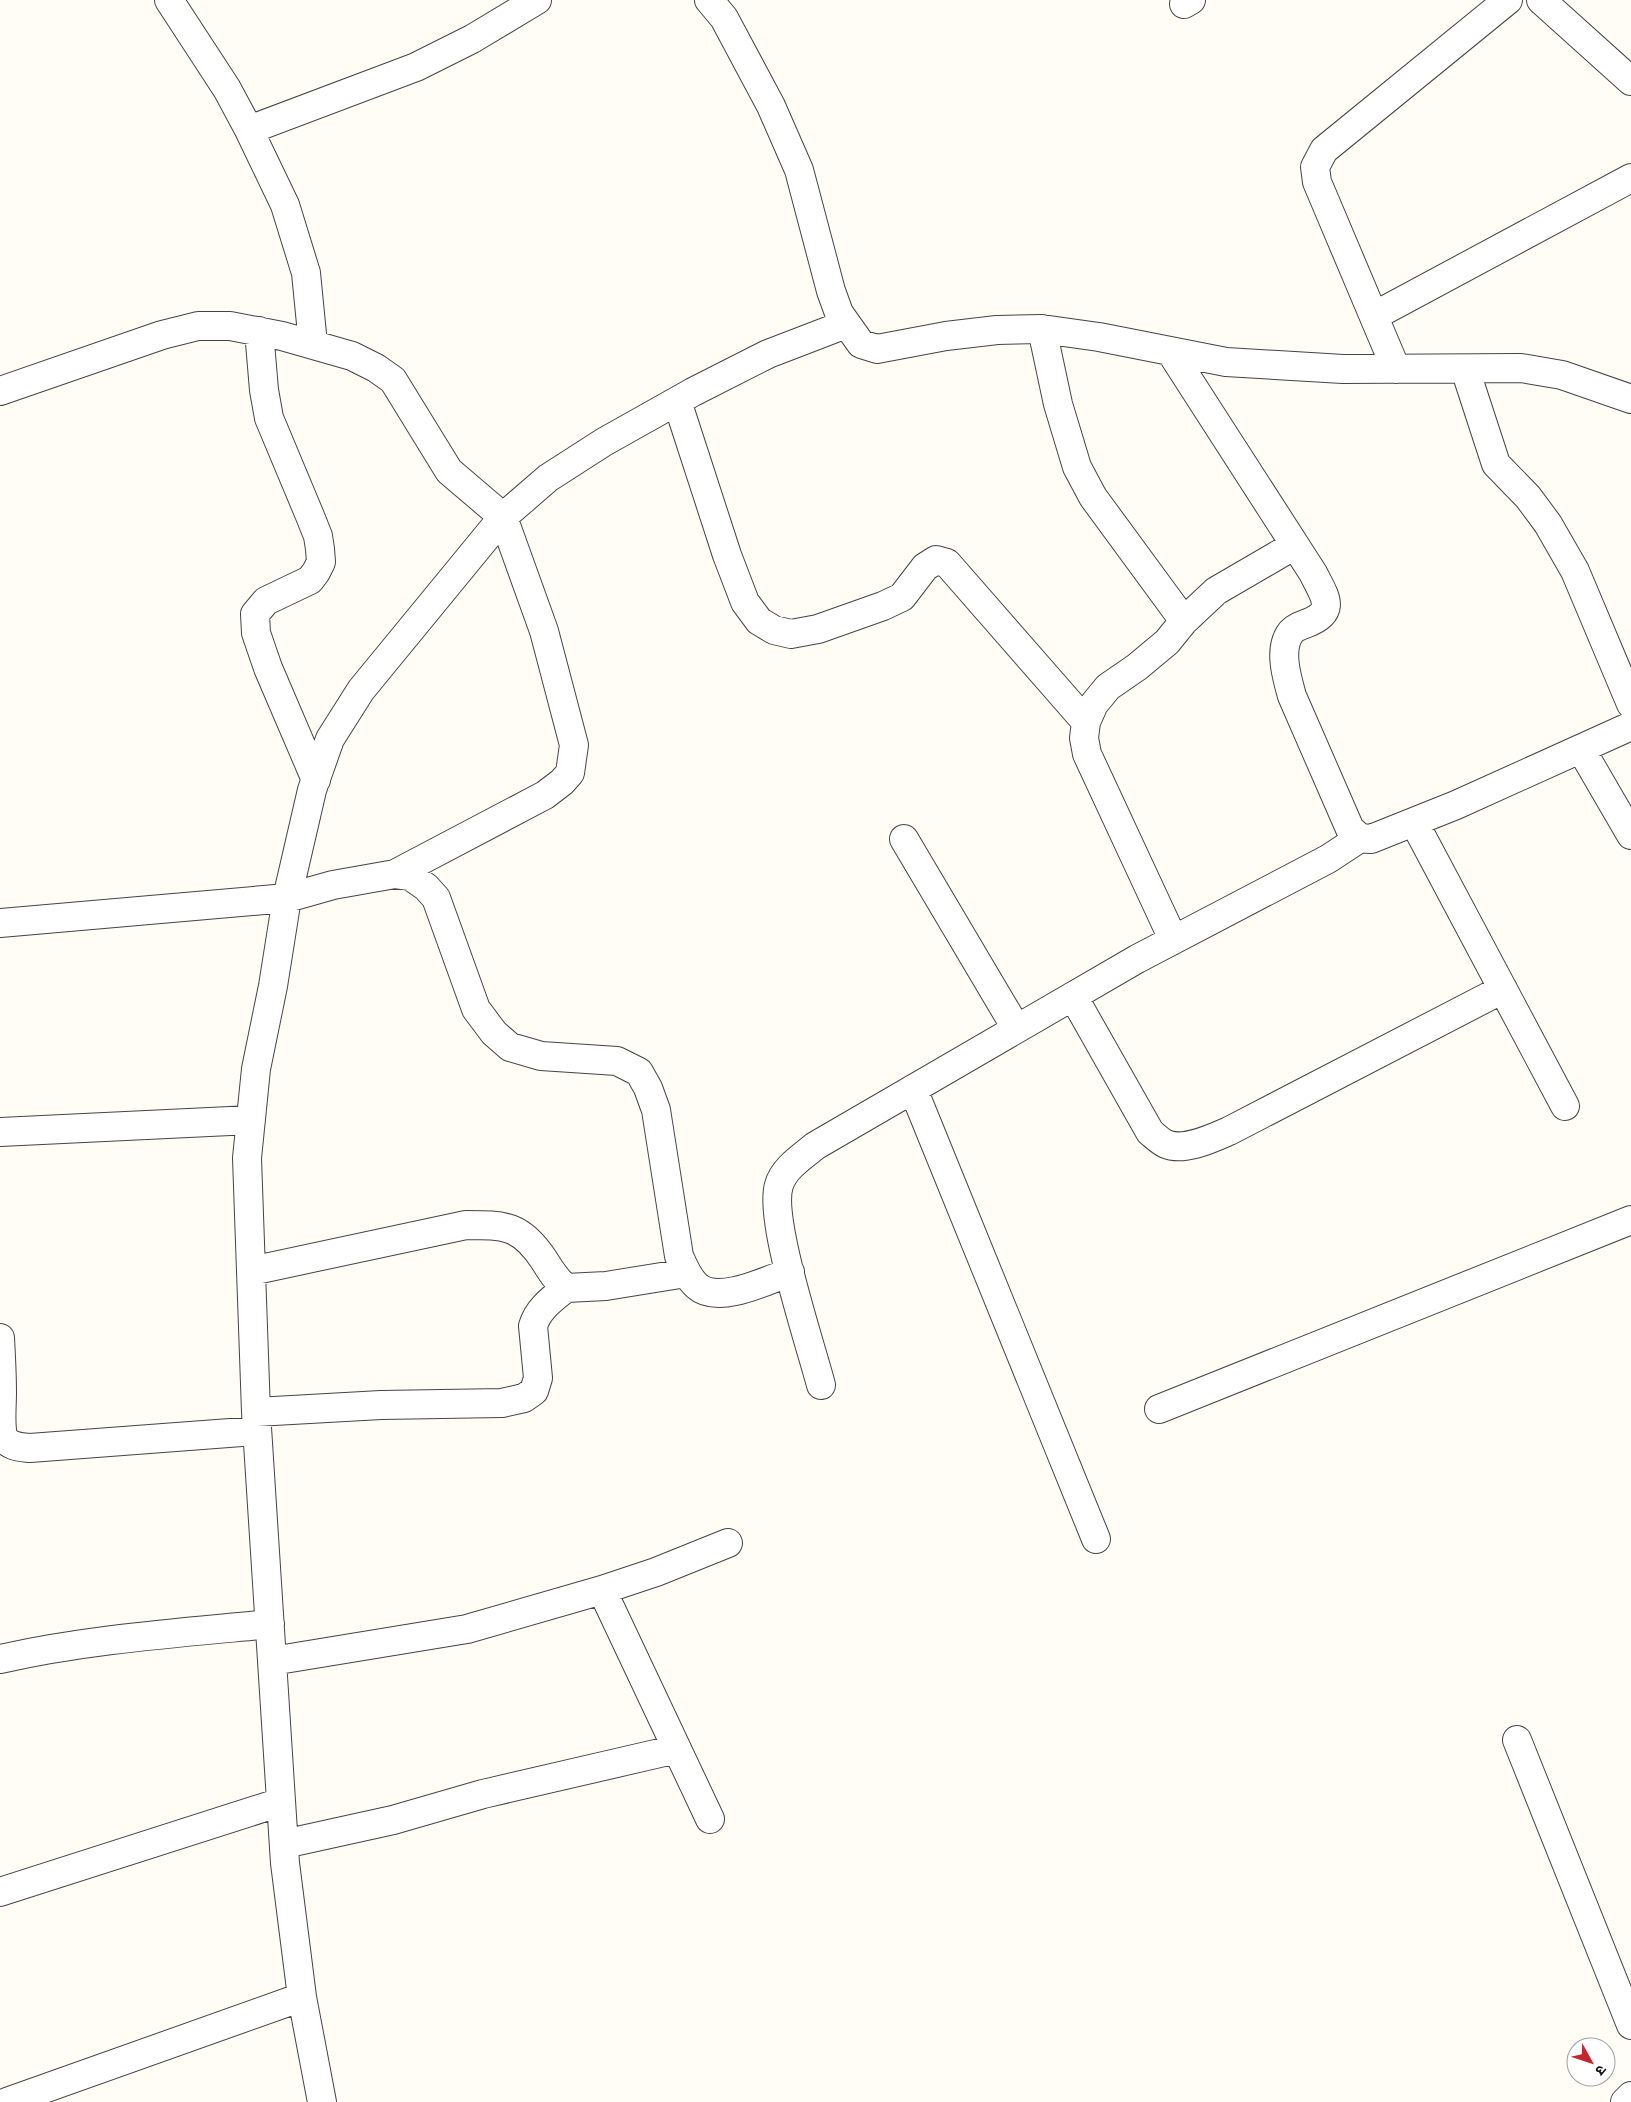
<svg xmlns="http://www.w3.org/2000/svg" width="1631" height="2102" font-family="'Times New Roman','Noto Sans Devanagari',serif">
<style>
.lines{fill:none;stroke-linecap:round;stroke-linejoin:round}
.street-casing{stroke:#444;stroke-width:30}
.street{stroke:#fff;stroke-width:28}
</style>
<rect width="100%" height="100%" fill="#fffdf5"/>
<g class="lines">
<g class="street-casing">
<path id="street" d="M169 0 227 89 249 130 285 205 306 273 313 344
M709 0 724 18 771 106 799 170 831 291 839 313 861 344 877 349 946 336 997 330 1042 329 1099 337 1226 362 1343 369 1521 368 1562 375 1631 399
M1541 0 1631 81
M1184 4 1191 0
M249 130 416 67 472 39 537 0
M1374 316 1631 178
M1042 329 1058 404 1077 467 1093 497 1184 621
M259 331 264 390 269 418 310 516 318 536 320 549 321 562 316 572 310 580 266 601 255 614 256 633 268 668 316 780
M1170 351 1313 573C1325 597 1338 612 1305 624 1299 626 1292 629 1289 635 1279 652 1287 678 1292 696L1350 829 1360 838 1371 839 1456 805 1631 726
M1396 369 1317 182 1315 167 1324 150 1508 0
M1465 369 1496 464 1528 497 1548 524 1575 571 1631 704
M0 391 162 335 198 326H230L282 336 352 356 376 368 393 380 449 471 503 517 544 631 574 745 570 773 562 782 545 795 395 874
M677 401 727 555 745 602 759 621 774 630 791 634 818 629 883 606 902 597 925 567 936 560 947 563 1086 722
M1581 749 1631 835
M1414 822 1565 1106
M904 839 1016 1028
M0 923 287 898 333 885 395 874 410 876 426 887 436 898 476 1009 494 1033 510 1047 541 1056 617 1061 639 1072 648 1088 656 1110 679 1256C684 1267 688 1278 697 1286 718 1305 768 1280 790 1272
M1173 939 1087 754 1084 738 1086 722 1094 704 1108 687 1137 667 1167 642 1184 621 1216 591 1295 545
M1073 996 1150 1132C1155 1136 1161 1142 1166 1144 1184 1152 1213 1138 1229 1131L1503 989
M913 1089 1096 1539
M0 1132 251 1120
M251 1271 466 1225C505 1225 521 1225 544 1260 551 1271 556 1280 566 1288L606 1286 686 1273
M0 1338C1 1356 2 1375 2 1393 2 1406 0 1424 3 1436 8 1447 21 1447 30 1448L257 1431
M821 1385C811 1346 768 1219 779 1185 784 1168 802 1157 815 1146L1137 959 1328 859 1360 838
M1159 1409 1631 1220
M256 1412 381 1405 502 1403 524 1398 534 1391 538 1378 533 1326C538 1309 552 1299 566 1288
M602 1590 710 1819
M0 1659C89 1639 179 1633 270 1624
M272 1661 467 1629 602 1590 656 1572 728 1543
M1517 1740 1631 2025
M284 1844 393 1820 483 1794 677 1749
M0 1892 281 1802
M7 2102 302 1997
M322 2102 302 1997 285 1863 256 1412 247 1158 256 1069 273 986 287 898 312 790 330 739 361 690 503 517 548 478 604 442 693 392 768 354 846 324
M1625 2102 1631 2096"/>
</g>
<use href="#street" class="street"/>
</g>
<g transform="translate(1591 2062) rotate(130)"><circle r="24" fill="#ffffff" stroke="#a0a0a0"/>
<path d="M0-4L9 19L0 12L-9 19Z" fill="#c4262e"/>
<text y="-8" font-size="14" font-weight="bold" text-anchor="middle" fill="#111111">उ</text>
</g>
</svg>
